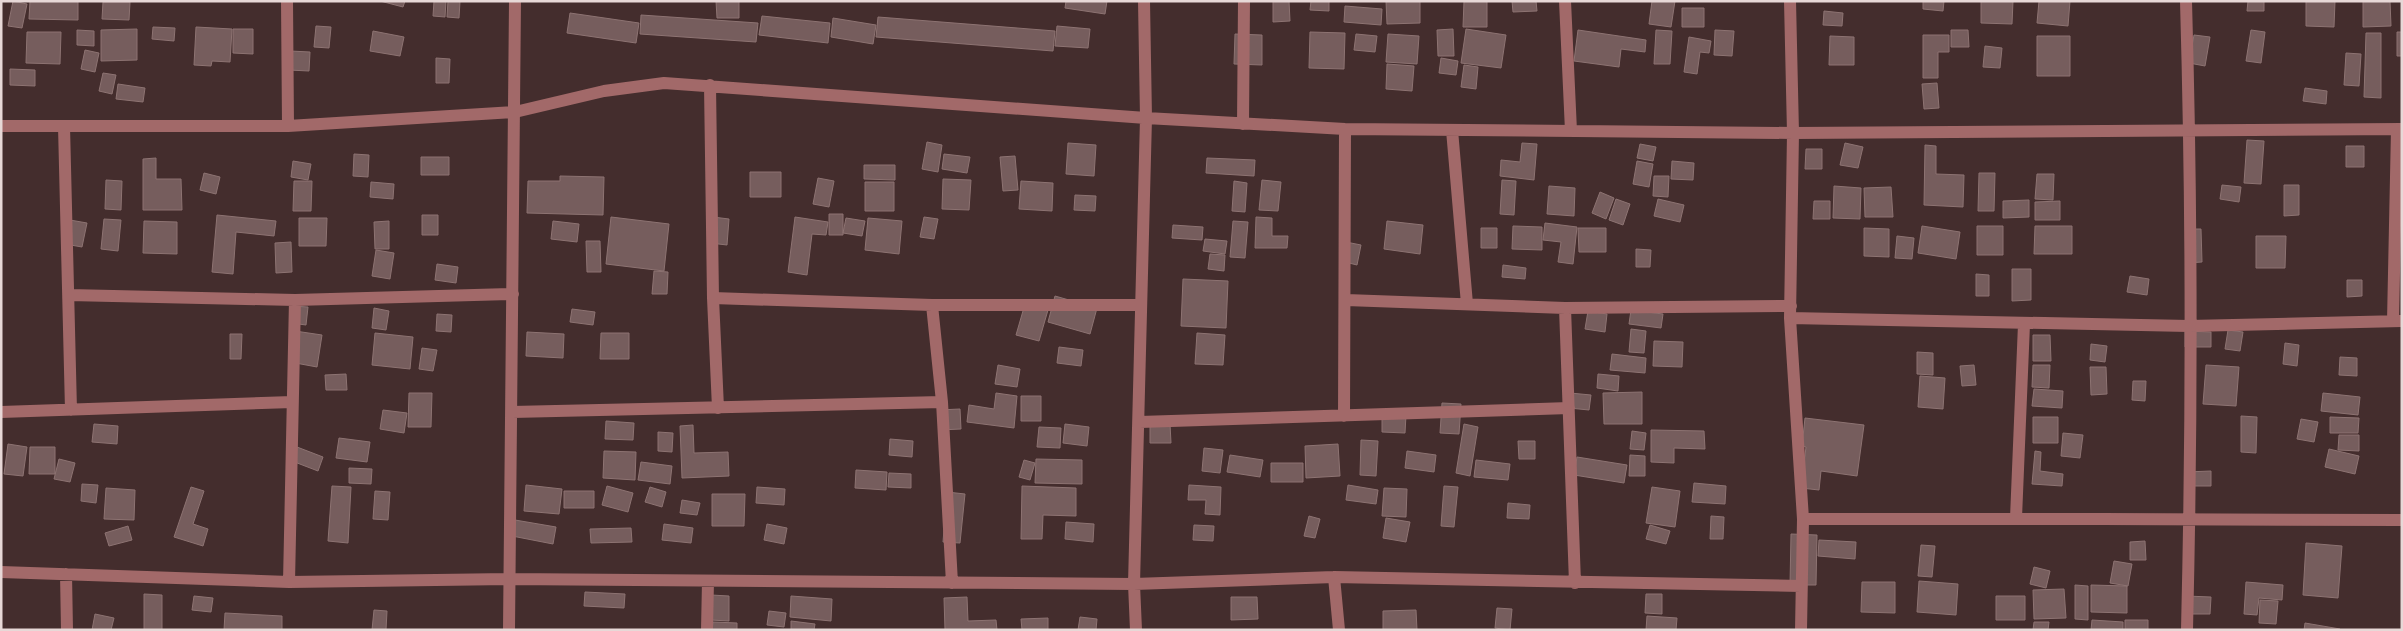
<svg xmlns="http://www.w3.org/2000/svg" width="2403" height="631" font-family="Karla,sans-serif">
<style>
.building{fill:#765d5d;stroke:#8d7372}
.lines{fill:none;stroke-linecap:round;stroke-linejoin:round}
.minor{stroke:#a26969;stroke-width:12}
</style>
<rect width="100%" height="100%" fill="#442d2d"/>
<path class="building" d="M13 1 27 4 22 28 8 26Z
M30 1H78V20L29 19Z
M380 1H405L403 7Z
M434 1H446L445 17 433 16Z
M448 1H460L459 18 447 17Z
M716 1H739V18H717Z
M1066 1H1107L1105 14 1065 8Z
M1273 1H1289L1290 21 1273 22Z
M1311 1H1329V11L1310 10Z
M1386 1H1420V23L1387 24Z
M1464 1H1487V27H1463Z
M1512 1H1536L1537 11 1513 12Z
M1652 1H1675L1671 27 1649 24Z
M1923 1H1944L1943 11 1923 9Z
M1981 1H2013L2012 24 1981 23Z
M2039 1H2070L2068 26 2037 23Z
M2248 1H2264V11H2247Z
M2306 1H2335L2334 27 2306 26Z
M2363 1H2390L2391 26 2363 27Z
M103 2H130L129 20 102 19Z
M1345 6 1382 9 1381 25 1344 22Z
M1682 8H1704V27H1682Z
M1824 11 1843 13 1842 26 1823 25Z
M570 13 639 23 636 43 567 33Z
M641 15 758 23 756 42 640 34Z
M762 16 830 23 828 43 759 35Z
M878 17 1055 31 1053 51 876 37Z
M833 18 876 25 873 44 831 37Z
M316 26 331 27 329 48 314 47Z
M1057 26 1090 29 1088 48 1055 46Z
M153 27 175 28 174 41 152 39Z
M196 27 232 29 230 62 212 61 211 66 194 65Z
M137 29V60L101 61V30Z
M233 29H253V54L233 53Z
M1453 29 1454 56H1438L1437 30Z
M1466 29 1506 35 1501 68 1461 63Z
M77 30 94 31V46L77 45Z
M1578 30 1646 40 1645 52 1621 49 1619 67 1574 61Z
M1656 30 1672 31 1670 64H1654Z
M1715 30 1734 31 1732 56 1714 55Z
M1951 30H1968L1969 47H1951Z
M2251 30 2265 32 2261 63 2246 61Z
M373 31 404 37 400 56 370 51Z
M27 32H61L60 64 26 63Z
M1310 32 1345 33 1344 69 1309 68Z
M2397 32H2402V56H2397Z
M2366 33H2381V98L2364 97Z
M1235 34 1262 35V65L1234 64Z
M1356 34 1377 36 1375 52 1354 50Z
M1388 34 1419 36 1417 64 1386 62Z
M1923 35H1949V52H1938V78H1923Z
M2194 35 2210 37 2205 66 2189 63Z
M1830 36 1854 37V65H1829Z
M2037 36H2070V76H2037Z
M1689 37 1711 41 1709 53 1700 52 1697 74 1684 72Z
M1985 46 2002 48 2000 68 1983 67Z
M85 50 99 53 95 72 81 69Z
M290 51 310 52 309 71 289 70Z
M2346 53 2361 54 2359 86 2344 85Z
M436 58 450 59 449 83H436Z
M1441 58 1458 61 1456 75 1439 73Z
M1387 64 1414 66 1412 91 1386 89Z
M1464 65 1478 67 1476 89 1461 87Z
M10 69 35 70V86L10 85Z
M103 73 116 75 112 94 99 91Z
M1937 83 1939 108 1924 109 1922 84Z
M118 84 145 88 143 102 116 99Z
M2305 88 2327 91 2326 104 2303 101Z
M2247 140 2264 141 2261 184 2244 183Z
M927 142 942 145 938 172 922 169Z
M1068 143 1096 145 1094 176 1066 174Z
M1522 143 1537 144 1534 180 1500 176 1501 160 1520 162Z
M1845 143 1863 147 1858 168 1840 165Z
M1640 144 1656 147 1653 161 1637 158Z
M1925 145 1936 146V174L1964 175 1963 207 1924 205Z
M2346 146H2364V167H2346Z
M1806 149H1822V169H1805Z
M354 154 369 155 368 177 353 176Z
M944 154 970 157 967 173 942 169Z
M1015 156 1018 190 1003 191 1000 157Z
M421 157H449V175H421Z
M156 158V179H181L182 210H143V159Z
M1207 158 1255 160 1254 176 1206 173Z
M293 161 311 164 308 180 291 177Z
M1637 161 1653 164 1649 187 1633 184Z
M1672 161 1694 163 1693 180 1671 179Z
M864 165H895V180L864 179Z
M750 172H781V197H750Z
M204 173 220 177 216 194 200 190Z
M1979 173H1995L1994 211H1978Z
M2037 174H2054L2053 200 2035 199Z
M560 176 604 177 603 215 527 213 528 181H560Z
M1654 176H1669L1668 197 1653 196Z
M818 178 834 181 829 207 813 204Z
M943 179 971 180 969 210 942 209Z
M106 180 122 181 121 210 105 209Z
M1262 180 1281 182 1278 211 1259 210Z
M1502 180 1516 181 1514 215 1500 214Z
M294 181H312L311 211H293Z
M1021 181 1053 183 1052 211 1019 209Z
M1234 181 1247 183 1245 212 1232 211Z
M371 182 394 184 393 199 370 197Z
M865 182H894V211H865Z
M2222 185 2241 187 2239 202 2220 199Z
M2284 185H2299V215L2284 216Z
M1549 186 1575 188 1574 216 1547 214Z
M1834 186 1861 188 1860 219 1833 218Z
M1891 187 1893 217H1865L1864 188Z
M1600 192 1614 198 1606 219 1592 213Z
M1075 195 1096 196 1095 211 1074 210Z
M1616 199 1630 204 1623 225 1609 220Z
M1658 199 1684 205 1680 222 1654 216Z
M2029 200V217L2003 218V201Z
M1814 201H1830V219H1813Z
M2060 201V220H2035V202Z
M829 214H843V235H829Z
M217 215 276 221 274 236 236 232 233 274 212 272Z
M422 215H438V235H422Z
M611 217 669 224 664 271 606 264Z
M713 217 729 219 727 245 710 243Z
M795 217 828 222 826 235 812 234 807 275 788 272Z
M924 217 938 219 934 239 920 237Z
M1256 217 1272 218V236H1288L1287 248H1255Z
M299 218H327L326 246H299Z
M846 218 865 221 862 236 843 233Z
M868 218 902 221 899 254 865 250Z
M104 219 121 220 118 251 101 249Z
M70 220 87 223 82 247 65 244Z
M144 221 177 222V254L143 253Z
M389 221V249H375L374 222Z
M553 221 579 224 577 242 551 239Z
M1233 221 1248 222 1245 258 1230 257Z
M1387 221 1423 225 1420 254 1384 249Z
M1545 223 1577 227 1573 264 1558 262 1561 242 1543 240Z
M1173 225 1203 227 1202 240 1172 238Z
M1513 226 1542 227V250L1512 249Z
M1922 226 1960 232 1956 259 1918 253Z
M1977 226H2003V255H1977Z
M2035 226H2072V254H2034Z
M1481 228H1497V248H1481Z
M1578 228H1606V252H1579Z
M1864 228 1889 229V257L1864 256Z
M2186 229H2201L2202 262 2187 263Z
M1897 236 1914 238 1912 259 1895 258Z
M2256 236H2286L2285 268H2256Z
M1205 239 1227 241 1225 254 1203 251Z
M586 241H600L601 272H587Z
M291 242 292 272 276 273 275 243Z
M1346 242 1361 245 1357 265 1341 261Z
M1636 249 1651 250 1650 267H1636Z
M376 250 394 253 390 279 372 276Z
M1210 254 1225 255 1224 271 1208 269Z
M437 264 458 267 456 283 435 280Z
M1503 265 1526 268 1525 279 1502 277Z
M2012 269H2031V300L2012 301Z
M654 271 668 272 667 294H652Z
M1976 274 1989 275V296H1976Z
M2130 276 2149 279 2147 295 2127 292Z
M1183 279 1228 281 1226 328 1181 326Z
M2347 280H2362V296L2347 297Z
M1055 296 1097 308 1090 334 1048 322Z
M1025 304 1048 310 1039 341 1016 335Z
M292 306 308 307 306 325 291 323Z
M374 308 389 311 386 330 372 328Z
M572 309 595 312 593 325 570 322Z
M1631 310 1663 314 1661 328 1629 324Z
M1588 311 1607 314 1605 332 1585 329Z
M437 314 452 315 451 332 436 331Z
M1631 329 1646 331 1644 353 1629 352Z
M2228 330 2243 332 2240 351 2225 349Z
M295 331 322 335 317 367 290 362Z
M2185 331 2211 332V347H2185Z
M527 332 564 334 563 358 526 356Z
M375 333 413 337 410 369 372 365Z
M601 333H629V359H600Z
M1197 333 1225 335 1223 365 1195 364Z
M230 334H242L241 359H230Z
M2033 335H2050L2051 361H2033Z
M1654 341 1683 342 1682 367 1653 366Z
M2285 343 2299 345 2297 366 2283 364Z
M2091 344 2107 346 2105 362 2090 360Z
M1059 347 1083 350 1081 366 1057 363Z
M422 348 437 350 433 371 419 369Z
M1917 352 1933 353V375L1917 374Z
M1612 354 1646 358 1645 373 1610 370Z
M2340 357 2357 358V376L2339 375Z
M998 365 1020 369 1017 387 995 384Z
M1974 365 1976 385 1962 386 1960 366Z
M2033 365H2050L2049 388 2032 387Z
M2206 365 2239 367 2236 406 2203 404Z
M2090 367H2106L2107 394 2091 395Z
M346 374 347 390H326L325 375Z
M1598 374 1619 376 1618 391 1597 388Z
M1920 376 1945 378 1943 409 1918 407Z
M2133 381H2146L2145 401 2132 400Z
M2034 389 2063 391 2062 408 2032 406Z
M1642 392V424H1604L1603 393Z
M409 393H432L431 427H408Z
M996 393 1017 396 1014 428 967 422 969 405 994 409Z
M1570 393 1591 395 1589 410 1569 408Z
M2323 393 2360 397 2358 415 2321 411Z
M1021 396H1041V421H1021Z
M1442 403 1461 404 1459 434 1440 433Z
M960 409 961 429 939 430 938 410Z
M383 410 407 413 404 433 380 429Z
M1382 414 1406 415 1405 433 1382 432Z
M2241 416 2257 417 2256 453 2241 452Z
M2033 417H2058V443H2033Z
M2330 417 2359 418 2358 433H2330Z
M1805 418 1864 425 1857 476 1821 471 1819 490 1801 488 1806 447 1802 446Z
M2301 419 2318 422 2314 442 2297 439Z
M606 421 634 423 633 440 605 439Z
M94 424 118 426 117 444 92 442Z
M1065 424 1089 427 1087 446 1063 443Z
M1150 424H1170L1171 443H1150Z
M1464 424 1478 427 1470 476 1456 473Z
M693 425 694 453 728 452 729 476 682 478 680 426Z
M1039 427 1061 428 1060 448 1037 447Z
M1651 430 1704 431 1705 449 1674 448V463L1651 462Z
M1632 431 1646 433 1644 450 1630 449Z
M658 432 673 433 672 452 658 451Z
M2063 433 2083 435 2080 458 2061 456Z
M2339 435H2359V451L2338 450Z
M339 438 370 442 367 462 336 458Z
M890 439 913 441 912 457 889 455Z
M1361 440 1378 441 1376 476 1360 475Z
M1518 441H1535V459H1519Z
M8 444 27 447 23 476 4 474Z
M1338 444 1340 476 1306 478 1305 446Z
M30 447H55V474H29Z
M297 447 323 457 318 471 292 461Z
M1204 448 1223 450 1220 473 1202 471Z
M2329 449 2359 456 2355 474 2325 467Z
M604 451 636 452 635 480 603 478Z
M1407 451 1436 455 1434 472 1405 468Z
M2035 451 2041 452 2040 471 2063 474 2062 486 2032 484Z
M1230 455 1263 460 1260 477 1227 472Z
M1630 455 1645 456V476H1629Z
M1577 457 1627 465 1624 483 1574 475Z
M59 459 75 463 70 482 54 479Z
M1036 459 1082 460V484L1035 483Z
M1024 460 1035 463 1030 480 1019 477Z
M1476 460 1510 464 1508 480 1474 477Z
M641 462 672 466 670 484 638 480Z
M1271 463H1303V482H1271Z
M349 468 372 469 371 484 349 483Z
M856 470 887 472 886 490 855 488Z
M2211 471V486H2186V472Z
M889 473 911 474V488L888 487Z
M1694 483 1726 486 1725 504 1692 502Z
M82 484 98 485 96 503 81 501Z
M526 485 562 489 559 514 524 511Z
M1189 485 1221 487 1220 515 1205 514 1206 500H1188Z
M1348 485 1378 490 1376 504 1346 500Z
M332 486 351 487 348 543 328 541Z
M607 486 633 493 628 512 602 505Z
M1022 486 1076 488V516L1043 515 1042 539H1021Z
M1444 486 1458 487 1454 527 1441 526Z
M191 487 204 491 193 524 208 529 203 546 174 537Z
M650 487 666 492 662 507 645 502Z
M757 487 785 489 784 505 756 503Z
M1652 487 1680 491 1675 527 1646 523Z
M106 488 135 490 134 520 104 519Z
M1384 488 1407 489 1406 517 1382 516Z
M375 491 390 492 388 520 373 519Z
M564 491H594V508H564Z
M947 492 965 494 960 543 943 542Z
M712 494H745L744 526H712Z
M682 500 700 503 697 515 680 513Z
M1508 503 1530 505 1529 519 1507 518Z
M1309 516 1320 519 1315 538 1304 536Z
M1711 516 1724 517 1723 539H1710Z
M1386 518 1410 522 1406 542 1383 538Z
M515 520 556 527 553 544 512 536Z
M1066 522 1094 524 1093 542 1065 539Z
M664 524 693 528 691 543 662 540Z
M767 524 787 528 784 544 764 540Z
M1194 525 1214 526 1213 541 1193 540Z
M1650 525 1670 531 1666 544 1646 539Z
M128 526 132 540 109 546 105 533Z
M631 528 632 542 591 543 590 529Z
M1791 534 1817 535 1816 585H1790Z
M1819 540 1856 542 1855 559 1818 556Z
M2145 541 2146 560H2130V542Z
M2306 543 2342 546 2338 598 2303 595Z
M1921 545 1935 546 1932 577 1918 576Z
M2114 561 2132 564 2128 586 2110 583Z
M2034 567 2050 571 2046 588 2030 584Z
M1919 581 1958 584 1956 615 1917 612Z
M1862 582H1895V613L1861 612Z
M2246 582 2283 585 2282 600 2259 598 2257 615 2244 614Z
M2075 585 2088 586V620L2075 619Z
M2091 585 2127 586V613L2091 612Z
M2064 589 2066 618 2034 619 2033 590Z
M585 592 625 594 624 608 584 606Z
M144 594 162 595V630H144Z
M1646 594H1662V614L1645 613Z
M711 595 729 596V621L711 620Z
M194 596 213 598 211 612 192 610Z
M791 596 832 599 831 621 790 617Z
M1996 596H2025V620H1996Z
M2186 596 2211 597 2210 614H2185Z
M967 597 968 621 996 620 997 630H945L944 598Z
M1231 597H1257L1258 619 1231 620Z
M2260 600 2278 601 2276 624 2259 623Z
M1497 608 1512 609 1510 630 1495 628Z
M374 610 387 611 386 630H372Z
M1416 610 1417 630H1383V611Z
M769 611 786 613 784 627 767 625Z
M225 613 282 616V630H224Z
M95 614 114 618 111 630H92Z
M1647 616 1677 618 1676 630H1646Z
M1080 617 1097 619 1096 630H1078Z
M1048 618V630H1022L1021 619Z
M2092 620 2123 622V630H2091Z
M2125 620H2148V630H2125Z
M791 621 815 624 814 630H791Z
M713 622 737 623V630H712Z
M2034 622H2049L2048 630H2033Z
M2305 623 2340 629V630H2304Z"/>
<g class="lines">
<path class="minor" d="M287 1 288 126
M1565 1 1571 131
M1790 1 1793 133 1790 318 1803 519 1801 630
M2186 1C2192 211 2192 420 2187 630
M710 85 713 298 718 408
M1243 124 1244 1
M1 126H288L515 112 604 91 664 83 1146 118 1345 129 1793 133 2402 129
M64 126 71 410
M1452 130 1467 304
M69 295 295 300 513 294
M713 298 932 305H1140
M1346 300 1565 308 1791 306
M932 305 942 402 952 583
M1565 308 1575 583
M1790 318 2189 326 2402 321
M2393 321 2397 129
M1 412 292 402
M512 412 942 402
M1344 416 1345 129
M1140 422 1569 408
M2016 518 2024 324
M1803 519C2003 518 2202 520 2402 520
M1 572 289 582 509 579 1134 584 1334 577 1801 586
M66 574 67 630
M1334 577 1339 630
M289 582 295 300
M509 630 515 1
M707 630 708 581
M1136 630 1134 584 1146 118 1144 1"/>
</g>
<rect width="2403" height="631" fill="none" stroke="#e7d8d7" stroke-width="5"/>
</svg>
